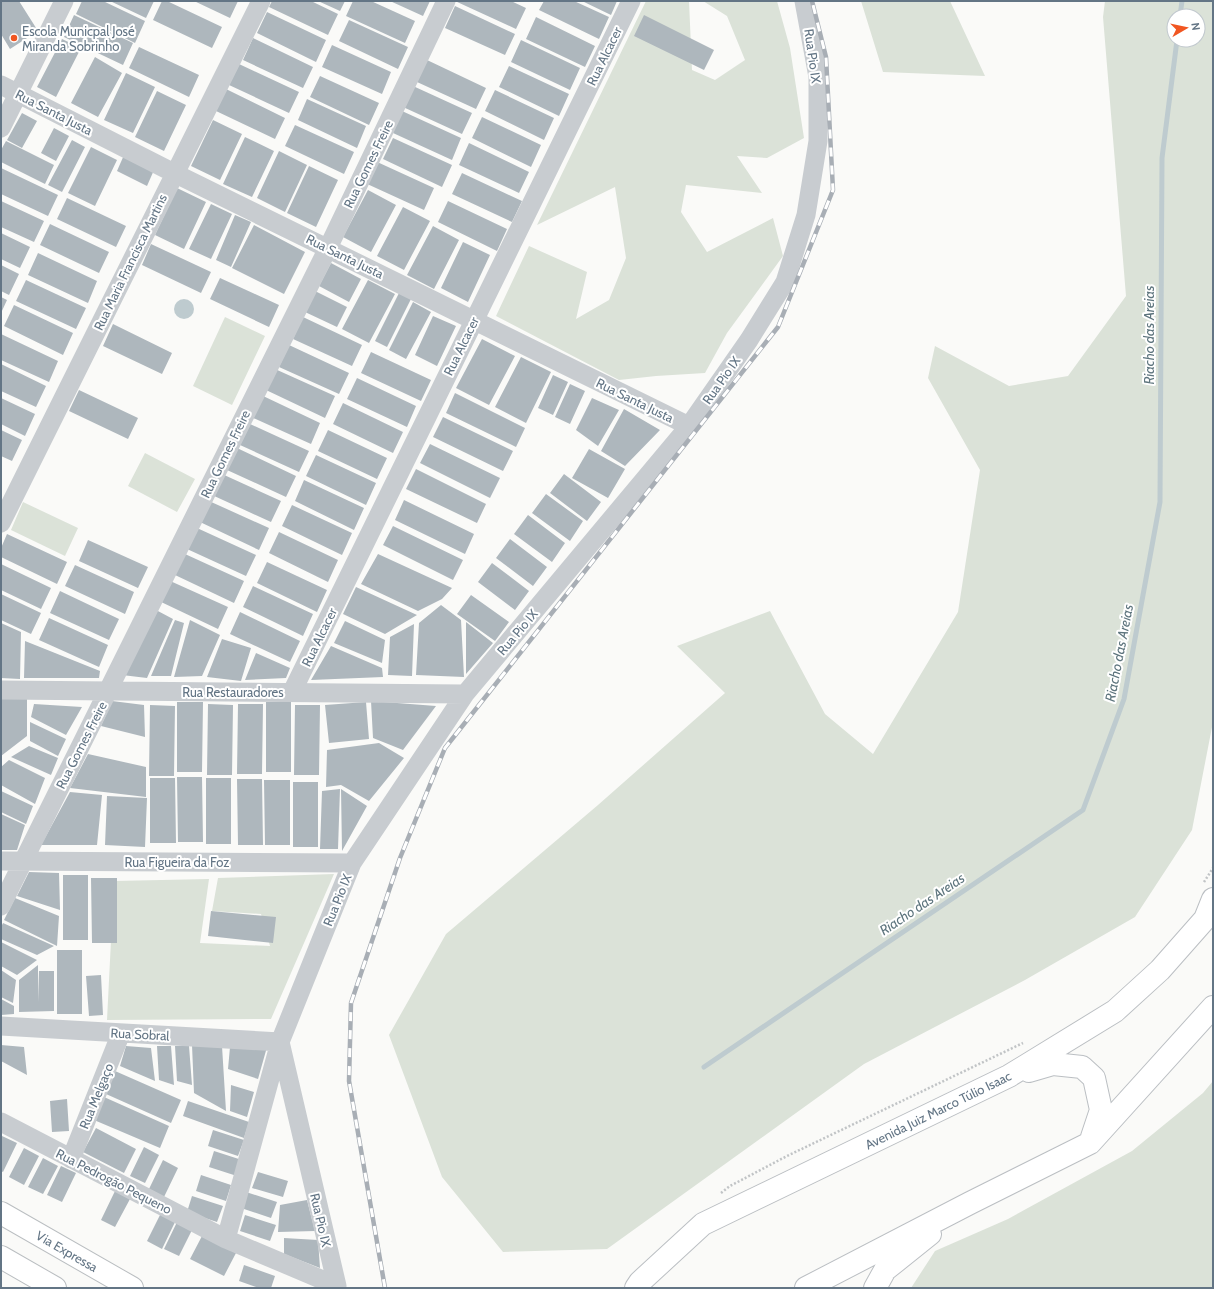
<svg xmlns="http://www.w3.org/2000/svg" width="1214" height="1289" font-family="Cabin,sans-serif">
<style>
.green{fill:#dbe2d8;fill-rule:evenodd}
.water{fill:#becbcf}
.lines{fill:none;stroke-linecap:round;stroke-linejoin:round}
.stream{stroke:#becbcf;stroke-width:5}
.building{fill:#aeb7bd}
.major-casing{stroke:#bbbfc3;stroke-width:24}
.highway-casing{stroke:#babec1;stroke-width:24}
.path{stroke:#c1c4c6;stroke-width:2.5;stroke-dasharray:2 2;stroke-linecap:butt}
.minor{stroke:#c8ccd0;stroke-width:19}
.major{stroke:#fff;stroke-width:22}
.highway{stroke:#fff;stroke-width:22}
.rail-casing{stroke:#a8aeb5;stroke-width:4.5}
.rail{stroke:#fff;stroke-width:3;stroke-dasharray:9;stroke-linecap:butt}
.poi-dot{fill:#f15621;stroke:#fff;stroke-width:1.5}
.labels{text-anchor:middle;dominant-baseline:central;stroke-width:4;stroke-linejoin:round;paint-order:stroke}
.poi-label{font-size:13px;fill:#637585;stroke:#fff;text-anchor:start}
.street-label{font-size:13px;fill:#637585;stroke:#fff}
.water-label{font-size:14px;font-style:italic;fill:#5e757e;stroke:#fff}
</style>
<rect width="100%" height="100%" fill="#fafaf8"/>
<path class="green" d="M646 1H689L692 70 715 80 745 60 727 16 703 1H777L790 48 804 138 767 158 737 156 762 193 686 185 681 212 707 252 773 218 783 256 727 333 705 373 656 376 619 380 496 316 529 246 587 272 576 319 609 300 626 258 615 187 537 225Z
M861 1H950L985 76 883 72Z
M1105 1H1213V722L1192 830 1135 917 1025 980 864 1064 607 1249 503 1252 442 1177 389 1035 446 934 598 805 725 693 677 646 770 611 825 714 873 754 958 612 980 470 928 378 935 346 1009 386 1068 376 1126 296 1103 17ZM1174 16H1198V40H1174Z
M225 317 265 336 232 405 193 386Z
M145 453 195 479 177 512 128 486Z
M23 502 78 528 65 556 11 530Z
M334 874 271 1019 107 1020 114 881 209 879 200 943 270 946 261 914 212 911 218 878Z
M1213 1081V1288H911L935 1251 1008 1219 1132 1151 1203 1093Z"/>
<path class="water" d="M174 309a10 10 0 1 1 20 0a10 10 0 1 1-20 0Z"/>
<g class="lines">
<path class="stream" d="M1180 16 1182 1
M704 1067 1083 810 1124 699 1160 502 1162 158 1177 40"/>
</g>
<path class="building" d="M1 1H19L38 31 10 49 1 34Z
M82 1H103L145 21 135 43 76 14Z
M110 1H154L146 18Z
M162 1H167L222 27 212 48 153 20Z
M194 1H238L230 18Z
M272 1H311L338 14 328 35 269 7Z
M318 1H345L340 11Z
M353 1H371L415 21 405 43 346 16Z
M390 1H430L423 16Z
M455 1H511L526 8 516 29Z
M544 1H574L609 17 599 39 539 10Z
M582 1H617L611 15Z
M455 6 515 34 505 55 445 28Z
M267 12 326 40 316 62 257 33Z
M74 15 133 43 123 65 64 37Z
M644 15 714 50 704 70 634 36Z
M536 17 595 46 585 67 526 39Z
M349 20 408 47 398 69 339 41Z
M253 38 313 67 303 88 243 60Z
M62 39 81 48 56 97 37 87Z
M521 40 580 68 570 90 511 62Z
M332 45 391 72 382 94 322 67Z
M139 47 199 75 189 97 129 68Z
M95 57 122 73 98 117 71 103Z
M427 60 486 88 476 109 417 82Z
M239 64 299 92 289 113 229 85Z
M509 66 569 94 559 116 499 87Z
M126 73 155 87 133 133 104 120Z
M320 76 379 103 369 125 310 97Z
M413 86 472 113 462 134 403 107Z
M226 89 285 118 275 139 216 111Z
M495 90 554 118 544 140 485 111Z
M157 91 186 105 164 151 135 137Z
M307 99 366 126 357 148 298 120Z
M402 111 461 138 452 160 393 133Z
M22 113 37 121 22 148 7 140Z
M482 117 541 145 531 167 472 138Z
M213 120 242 134 220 180 191 166Z
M295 125 354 152 344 174 285 146Z
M54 128 69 136 56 161 41 153Z
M245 137 274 151 252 197 223 184Z
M393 138 452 165 442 187 383 159Z
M72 140 85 147 62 192 48 185Z
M6 141 54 165 45 184 1 162V150Z
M469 143 529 172 519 193 459 165Z
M91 147 117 160 95 206 68 193Z
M279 151 307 165 285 212 257 198Z
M124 155 154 170 147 186 117 171Z
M375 161 434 188 424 210 365 183Z
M309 166 338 180 316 227 287 213Z
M1 168 58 195 48 216 1 194Z
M462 173 522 201 512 222 452 194Z
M177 188 206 202 184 249 155 235Z
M368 190 396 205 371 252 343 237Z
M67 198 126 226 116 247 57 219Z
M1 201 44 221 34 242 1 227Z
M448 201 507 229 497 251 438 222Z
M211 204 232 214 211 259 189 249Z
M403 207 430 221 404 270 377 256Z
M235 215 251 222 231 267 216 260Z
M50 224 109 252 99 273 40 245Z
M254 225 305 252 284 294 232 268Z
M433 226 459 240 434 289 407 275Z
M1 233 30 247 20 268 1 259Z
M463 242 490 255 468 302 441 288Z
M151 244 211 272 201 293 142 265Z
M38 253 97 281 88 303 28 275Z
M331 263 361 279 349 302 319 286Z
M1 265 19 274 9 295 1 291Z
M220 278 279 305 269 327 210 299Z
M26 280 86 308 76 329 16 301Z
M368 280 395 294 369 343 342 329Z
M315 291 347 307 337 327 305 312Z
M399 293 411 299 387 347 375 341Z
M1 297 7 300 1 313Z
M413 302 431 312 406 359 389 350Z
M14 305 73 333 63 355 4 326Z
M433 316 456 326 437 366 415 355Z
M303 317 362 345 352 366 293 339Z
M113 324 172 353 162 374 103 346Z
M1 334 58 361 49 382 1 360Z
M482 339 515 356 489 405 456 388Z
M289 345 349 373 339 394 279 367Z
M371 352 431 380 421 401 361 373Z
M521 357 551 372 526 423 495 407Z
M1 364 46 386 36 407 1 391Z
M275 369 335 396 325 418 266 390Z
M553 375 568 382 553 415 538 408Z
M357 378 416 406 407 427 347 399Z
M570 384 585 391 570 424 555 417Z
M79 390 138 418 128 439 69 411Z
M455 393 525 428 516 447 446 413Z
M261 395 320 423 311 444 251 417Z
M1 398 35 414 25 436 1 424Z
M592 398 619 410 598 446 576 430Z
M343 403 403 432 393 453 333 424Z
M624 409 660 430 625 466 601 451Z
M443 417 513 451 503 471 433 437Z
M250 424 309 451 299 472 240 445Z
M1 430 22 440 12 461 1 456Z
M328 430 387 458 377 479 318 451Z
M430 444 500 478 490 498 420 463Z
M237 448 296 476 286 497 227 470Z
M589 449 625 469 608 498 572 478Z
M316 455 376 483 366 505 306 476Z
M416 469 486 504 477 523 406 489Z
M222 474 281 501 271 522 212 495Z
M564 474 601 502 587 521 550 493Z
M304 480 364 508 354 530 295 501Z
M546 494 583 521 570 541 532 513Z
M404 500 474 534 465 554 395 520Z
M209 501 269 528 259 550 200 522Z
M292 505 352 533 342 555 282 526Z
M528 515 565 543 552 562 514 534Z
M393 526 463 560 453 580 383 545Z
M197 528 256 555 246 576 187 549Z
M279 532 338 560 328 582 269 553Z
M7 534 67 562 57 584 1 557V548Z
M510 539 547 567 533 586 496 558Z
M88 540 148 567 138 588 79 561Z
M185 554 244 581 234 603 175 575Z
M378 554 452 588 442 599 418 611 361 584Z
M267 562 327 590 317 612 257 583Z
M492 563 529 591 515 610 478 582Z
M1 564 51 588 41 609 1 590Z
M75 565 134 592 125 614 65 586Z
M168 580 228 607 218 629 159 601Z
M253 586 313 614 303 636 243 607Z
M356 587 417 615 385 634 343 614Z
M60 591 119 619 109 640 50 613Z
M1 594 41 613 31 634 1 620Z
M471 595 509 622 495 641 457 614Z
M441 605 461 620 464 677 416 675 419 623Z
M156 610 173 619 147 678 122 675Z
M240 612 300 641 290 662 230 634Z
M49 618 108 645 99 667 39 640Z
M175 620 184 623 171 676H151Z
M190 620 220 635 202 676 174 677Z
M345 621 385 640 382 663 334 643Z
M466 622 493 643 466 674Z
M1 623 21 632 20 679 1 678Z
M414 624 412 676 388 675 390 637Z
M222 639 251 648 241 681 207 677Z
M25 641 100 671 99 678H24Z
M331 646 382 668 383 677 311 680Z
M256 653 290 668 286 678 245 680Z
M1 696H27V736L1 756Z
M112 701 144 705 145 737 101 726Z
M371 701 436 706 403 750 373 738Z
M177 702H203L202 772H177Z
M266 702H291V772H266Z
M366 702 369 739 329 743 325 705Z
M34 704 82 707 66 735 31 717Z
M208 704 233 705 232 775H207Z
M238 704H263L262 774H237Z
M150 705 175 706 174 776H149Z
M295 705H320L319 775H294Z
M30 722 66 739 58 756 30 741Z
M379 743 404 758 369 801 341 785 326 787 327 750Z
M29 746 58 758 51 775 11 757Z
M88 754 146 767V797L70 788Z
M9 760 45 778 35 804 1 785V767Z
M177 777H202L203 842H178Z
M150 778H175L176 843H150Z
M206 778H231V844H206Z
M237 779H262L263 845H238Z
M264 780H290V845H265Z
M293 782H318V847H293Z
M340 789 338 849H320L322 791Z
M341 789 367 806 342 851Z
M1 791 33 806 26 824 1 812Z
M70 792 102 795 97 845H41Z
M107 796 147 798 145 847 105 845Z
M1 814 25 825 17 850H1Z
M29 872 59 873 60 910 17 896Z
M63 875H88V940H63Z
M91 878H117V943H92Z
M15 898 59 916 57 946 4 920Z
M211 911 276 917 273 943 208 936Z
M3 923 54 946 37 955 1 939V927Z
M1 942 37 960 17 975 1 966Z
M57 950H82V1014H57Z
M38 965V1002L39 971H54V1011L19 1012V980Z
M1 970 16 980 13 1003 1 997Z
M101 975 103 1015 89 1016 86 976Z
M1 999 14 1006V1014L1 1015Z
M1 1045 24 1047 27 1075 1 1061Z
M192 1045 222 1046 226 1111 194 1093Z
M126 1046 151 1048 155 1081 120 1066Z
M157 1046H171L174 1085 159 1080Z
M175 1046H189L192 1085 177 1081Z
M230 1047H267L258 1079 228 1069Z
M115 1071 181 1100 171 1123 106 1094Z
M231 1085 254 1092 247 1117 230 1111Z
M104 1097 169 1126 160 1148 94 1120Z
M67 1099 69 1131 52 1132 50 1101Z
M188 1101 249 1122 244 1138 183 1116Z
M96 1128 136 1149 124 1173 83 1152Z
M213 1130 244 1140 238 1156 208 1146Z
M2 1136 17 1143 3 1172 1 1171V1138Z
M144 1147 159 1155 145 1183 130 1176Z
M24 1148 39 1156 24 1185 9 1177Z
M214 1151 245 1161 240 1177 209 1167Z
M43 1158 58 1166 43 1194 28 1187Z
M163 1160 178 1168 164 1197 149 1189Z
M61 1166 76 1173 62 1202 47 1195Z
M258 1172 288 1181 283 1197 252 1188Z
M201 1175 231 1185 226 1201 196 1191Z
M115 1191 130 1199 115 1227 101 1220Z
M246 1192 277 1202 271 1218 241 1208Z
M192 1196 223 1206 217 1222 187 1212Z
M307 1200 315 1231 278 1232 280 1205Z
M161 1213 176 1220 162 1249 147 1241Z
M245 1215 276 1225 270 1241 240 1231Z
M178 1220 193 1228 179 1256 164 1249Z
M202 1236 236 1253 224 1276 190 1259Z
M284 1238 318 1240 320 1268 284 1254Z
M244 1265 275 1276 271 1288H259L239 1281Z"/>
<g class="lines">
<g class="major-casing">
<path id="major" d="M1029 1071 1053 1064 1082 1067 1094 1078 1101 1110 1092 1137
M636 1288 640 1282 703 1224 1009 1076 1115 1011 1160 970 1205 919 1213 899
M806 1288 970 1203 1090 1143 1213 1007
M875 1288 885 1270 930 1234"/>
</g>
<g class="highway-casing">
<path id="highway" d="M1 1213 132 1288
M1 1257 55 1288"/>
</g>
<path class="path" d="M1204 882 1213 868
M721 1193 730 1186 787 1156 1023 1043"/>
<path class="minor" d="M1 85 174 173 689 426
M1 128 64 1
M1 523 261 1
M1 690 465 694
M292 692 631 1
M1 861 352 863
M1 906 328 248 446 1
M1 1026 280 1042 226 1239
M1 1122 226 1239 337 1286
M71 1159 121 1033
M337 1286 280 1042 352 863 465 694 689 426 749 340 785 282 806 215 818 141V77L804 1"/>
<use href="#major" class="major"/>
<use href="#highway" class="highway"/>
<g class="rail-casing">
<path id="rail" d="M385 1288 349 1081 351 1003 400 858 445 748 778 327 833 190 826 57 812 1"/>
</g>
<use href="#rail" class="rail"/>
</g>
<circle class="poi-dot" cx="14" cy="38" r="4"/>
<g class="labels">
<g class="poi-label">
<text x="22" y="31">Escola Municpal José<tspan x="22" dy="15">Miranda Sobrinho</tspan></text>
</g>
<g class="street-label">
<text transform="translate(604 56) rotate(-64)">Rua Alcacer</text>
<text transform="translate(813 56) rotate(82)">Rua Pio IX</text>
<text transform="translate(54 112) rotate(27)">Rua Santa Justa</text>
<text transform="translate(368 164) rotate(-64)">Rua Gomes Freire</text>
<text transform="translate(345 256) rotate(26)">Rua Santa Justa</text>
<text transform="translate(130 262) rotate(-64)">Rua Maria Francisca Martins</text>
<text transform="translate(461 346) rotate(-64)">Rua Alcacer</text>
<text transform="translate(721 380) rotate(-55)">Rua Pio IX</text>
<text transform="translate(635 400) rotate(26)">Rua Santa Justa</text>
<text transform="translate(225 454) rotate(-64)">Rua Gomes Freire</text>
<text transform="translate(517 632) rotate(-50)">Rua Pio IX</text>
<text transform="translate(319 637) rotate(-64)">Rua Alcacer</text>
<text x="233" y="692">Rua Restauradores</text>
<text transform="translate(81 745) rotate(-63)">Rua Gomes Freire</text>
<text x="177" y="862">Rua Figueira da Foz</text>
<text transform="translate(337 900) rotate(-68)">Rua Pio IX</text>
<text transform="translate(140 1034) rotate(3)">Rua Sobral</text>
<text transform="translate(96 1096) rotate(-68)">Rua Melgaço</text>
<text transform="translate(938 1110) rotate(-26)">Avenida Juiz Marco Túlio Isaac</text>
<text transform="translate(114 1181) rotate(27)">Rua Pedrogão Pequeno</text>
<text transform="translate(321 1220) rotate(77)">Rua Pio IX</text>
<text transform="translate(67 1251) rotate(30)">Via Expressa</text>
</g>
<g class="water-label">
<text transform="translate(1149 335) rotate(-90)">Riacho das Areias</text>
<text transform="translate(1119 653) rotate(-79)">Riacho das Areias</text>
<text transform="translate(922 904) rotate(-34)">Riacho das Areias</text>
</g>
</g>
<rect width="1214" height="1289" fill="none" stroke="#637585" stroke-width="4"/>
<g transform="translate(1186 28) rotate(81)"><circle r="19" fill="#ffffff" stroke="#c1c8ce"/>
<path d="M0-3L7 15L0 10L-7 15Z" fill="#f15621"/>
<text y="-6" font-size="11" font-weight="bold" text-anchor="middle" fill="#637585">N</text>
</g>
</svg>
